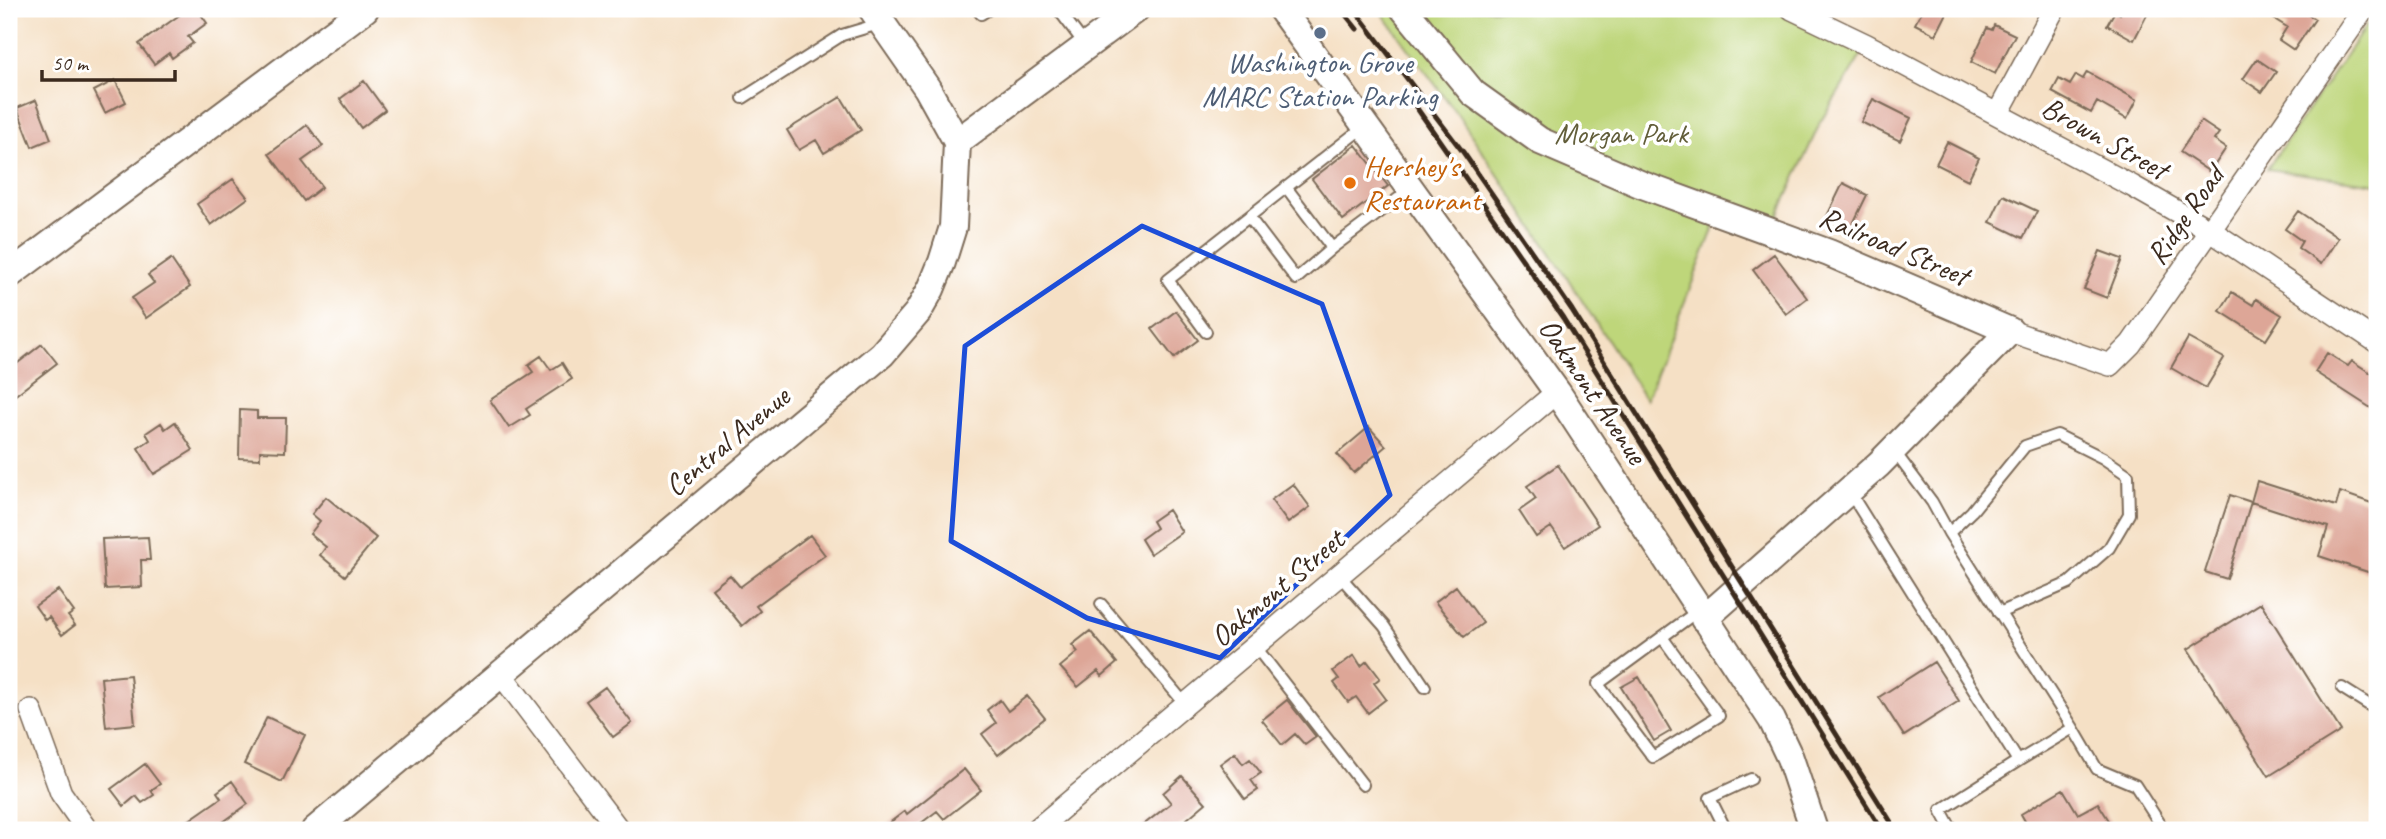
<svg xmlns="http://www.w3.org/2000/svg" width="2386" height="839" font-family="Caveat,sans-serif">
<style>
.green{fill:#bed67a;stroke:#7c804c;stroke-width:2}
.building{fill:#dda697}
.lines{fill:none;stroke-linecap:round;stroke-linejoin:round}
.service-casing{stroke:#7c6a58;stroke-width:14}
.minor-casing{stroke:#7c6a58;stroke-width:24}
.tertiary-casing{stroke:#7c6a58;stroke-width:30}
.service{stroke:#fff;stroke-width:10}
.minor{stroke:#fff;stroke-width:21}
.tertiary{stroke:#fff;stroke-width:26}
.rail{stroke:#3b2a1e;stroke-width:5}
.marked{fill:none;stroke:#1d4ed8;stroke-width:5;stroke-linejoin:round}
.service-dot{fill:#5c6f8a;stroke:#fff;stroke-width:2.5}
.food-dot{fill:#e8710a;stroke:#fff;stroke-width:2.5}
.labels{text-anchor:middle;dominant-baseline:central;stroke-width:7;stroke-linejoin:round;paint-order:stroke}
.service-label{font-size:30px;fill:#4e5e75;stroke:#fff}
.park-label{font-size:30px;fill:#625e3a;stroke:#fff}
.street-label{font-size:30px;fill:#3b2a1e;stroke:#fff}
.food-label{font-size:30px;fill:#c56008;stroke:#fff;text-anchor:start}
</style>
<rect width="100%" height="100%" fill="#fff"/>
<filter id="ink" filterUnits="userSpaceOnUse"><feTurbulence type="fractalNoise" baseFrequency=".0143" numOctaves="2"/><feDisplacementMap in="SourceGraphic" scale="14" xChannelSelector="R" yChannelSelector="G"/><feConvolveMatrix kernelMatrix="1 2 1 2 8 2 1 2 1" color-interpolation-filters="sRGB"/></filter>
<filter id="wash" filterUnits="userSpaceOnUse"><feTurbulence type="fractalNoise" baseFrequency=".00686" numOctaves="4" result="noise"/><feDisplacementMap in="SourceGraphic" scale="28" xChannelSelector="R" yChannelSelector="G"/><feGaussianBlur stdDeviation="1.57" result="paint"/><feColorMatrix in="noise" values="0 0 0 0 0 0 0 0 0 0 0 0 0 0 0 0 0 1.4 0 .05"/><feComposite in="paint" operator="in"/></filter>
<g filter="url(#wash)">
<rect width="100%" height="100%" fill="#f5e0c5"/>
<path class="green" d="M1379 9H1781L1864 51 1821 121 1774 225 1722 207 1646 400 1566 276 1455 111Z
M2377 10V184L2267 169Z"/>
<g id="blocks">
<path class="building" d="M188 9H197L207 23 188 37 193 43 172 58 169 53 154 64 139 44Z
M1923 9H1949L1936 35 1915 24Z
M2123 9H2150L2134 40 2107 25 2115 11 2120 14Z
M2258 9H2311L2307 14 2315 19 2294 50 2279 40 2287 27Z
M1994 25 2015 35 1995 74 1971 62 1987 28 1992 30Z
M2257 59 2276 72 2262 92 2243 79Z
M2087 72 2137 100 2127 119 2097 102 2091 113 2052 92 2059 79 2070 85 2076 75 2083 79Z
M115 80 126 102 105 113 94 91Z
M364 81 385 110 361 128 340 99Z
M841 97 861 130 824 153 816 140 799 150 787 130Z
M1873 99 1911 118 1900 141 1861 122Z
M36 100 51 139 32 147 17 108Z
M2201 121 2219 133 2214 140 2226 148 2210 172 2180 152Z
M307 125 323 146 302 161 322 187 304 201 269 154Z
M1947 142 1979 158 1968 180 1936 164Z
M1356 145 1388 186 1343 220 1312 179Z
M233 179 248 198 211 225 197 204Z
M1843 183 1867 195 1851 228 1827 216Z
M2003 195 2037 211 2023 238 1990 222Z
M2298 211 2338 238 2321 264 2298 248 2302 241 2285 229Z
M2100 251 2122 259 2107 298 2084 289Z
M1774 254 1807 298 1786 314 1753 270Z
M171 259 190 287 146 318 132 298 154 283 148 275Z
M2232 292 2253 305 2256 299 2282 315 2266 340 2220 311Z
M1176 311 1198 340 1174 358 1152 329Z
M2188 338 2224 358 2206 388 2171 368Z
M42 344 57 363 9 400V370Z
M2327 353 2348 366 2352 361 2377 377V412L2315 372Z
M541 356 551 370 562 363 572 379 526 409 530 415 509 428 490 400 533 372 528 365Z
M240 410 257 411V418H286L285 452 260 451V459L239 458Z
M175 422 193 450 154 474 138 448 150 440 146 433 161 423 165 429Z
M1369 427 1386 446 1354 473 1337 454Z
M1558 465 1598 525 1565 547 1551 527 1536 537 1519 511 1536 499 1527 486Z
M2257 481 2336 506 2340 492 2377 505V575L2319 556 2328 527 2251 502Z
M1293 484 1310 507 1288 523 1271 500Z
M2230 495 2251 502 2227 579 2205 572Z
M326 497 376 538 345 576 320 555 326 547 310 534 320 521 312 514Z
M1168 510 1182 532 1150 554 1141 539 1156 528 1152 521Z
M810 535 825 555 756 606 760 611 742 626 712 589 730 575 740 587Z
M148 537 150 560H141L142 587 105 589 102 539Z
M1456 586 1483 623 1464 637 1435 602Z
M58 590 74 612 68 616 75 625 62 635 49 617 45 620 35 606Z
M2261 603 2341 731 2269 776 2188 649Z
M1090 631 1117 663 1102 676 1098 671 1078 687 1060 667 1078 652 1072 645Z
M1354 655 1361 666 1367 661 1380 678 1374 683 1386 699 1368 713 1356 697 1348 702 1334 683 1339 679 1333 671Z
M1934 662 1959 701 1904 736 1879 697Z
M130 675 135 724 106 727 101 678Z
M1639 677 1671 731 1654 741 1621 687Z
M605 687 632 723 613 737 586 701Z
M1027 696 1045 718 998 755 982 734 996 723 987 710 1000 700 1008 711Z
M1287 700 1316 737 1305 745 1295 734 1282 745 1262 720Z
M267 717 305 735 282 782 244 764Z
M1235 753 1243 764 1250 759 1261 773 1251 780 1258 790 1245 799 1220 764Z
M145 764 160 784 151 790 154 795 142 803 136 796 124 806 111 789Z
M964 769 981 790 944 819 937 811 912 830H880L905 811 907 814Z
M1182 776 1206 803 1174 830H1137L1171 803 1163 793Z
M232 781 248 804 212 830H175L221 798 217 792Z
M2063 789 2078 814 2098 803 2115 830H2030L2021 814Z"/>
</g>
</g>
<g filter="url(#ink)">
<use href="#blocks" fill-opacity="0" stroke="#7c6a58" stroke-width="2"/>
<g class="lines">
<g class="service-casing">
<path id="service" d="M977 9 981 14 989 9
M1058 9 1086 46
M743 98 842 35 882 23
M1249 217 1296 279 1332 248 1286 187
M1332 248 1411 189
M1206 332 1168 280 1366 125
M1894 451 1932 502 1949 533 2073 728
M1849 491 2018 761 2073 728 2097 769 2135 785 2164 830
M1949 533 1972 511 2025 446 2057 435 2103 458 2128 475 2129 514 2109 548 2069 583 1999 613
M1339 575 1384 626 1425 687
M1101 604 1186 705
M1662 637 1719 716 1653 757 1598 684 1699 610
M1255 646 1363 785
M2342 688 2377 710
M1726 830 1710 798 1751 779
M1952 830 1941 810 2018 761"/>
</g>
<g class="minor-casing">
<path id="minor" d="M1792 9 1867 45 2132 186 2211 231 2377 342
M1998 113 2054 9
M2010 331 2110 365 2131 344 2364 9
M501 674 619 830
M31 710 61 793 87 830
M1036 830 1557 392"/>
</g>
<g class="tertiary-casing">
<path id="tertiary" d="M1281 9 1557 392 1772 720 1790 758 1814 830
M1404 9 1473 93 1540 141 1640 184 1829 253 2010 331 1879 464 1704 619
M957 142 1136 9
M9 275 365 9
M315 830 882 354 918 312 931 289 942 262 953 227 957 142 927 88 872 9"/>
</g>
<use href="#service" class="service"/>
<use href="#minor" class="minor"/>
<use href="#tertiary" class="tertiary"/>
<path class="rail" d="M1341 9 1357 29
M1354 9 1463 152 1572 310 1896 830
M1414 104 1563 318 1882 830"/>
</g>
</g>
<path class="marked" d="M1142 226 1322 304 1390 495 1220 658 1087 618 951 541 965 346Z"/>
<circle class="service-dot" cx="1320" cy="33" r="7"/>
<circle class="food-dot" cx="1350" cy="183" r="7"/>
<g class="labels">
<g class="service-label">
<text x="1320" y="62">Washington Grove<tspan x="1320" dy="34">MARC Station Parking</tspan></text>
</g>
<g class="park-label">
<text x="1621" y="133">Morgan Park</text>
</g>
<g class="street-label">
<text transform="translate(2105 138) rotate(29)">Brown Street</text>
<text transform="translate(2185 215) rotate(-55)">Ridge Road</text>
<text transform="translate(1894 246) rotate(23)">Railroad Street</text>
<text transform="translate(1593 391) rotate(56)">Oakmont Avenue</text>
<text transform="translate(727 441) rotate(-40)">Central Avenue</text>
<text transform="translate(1277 588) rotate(-40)">Oakmont Street</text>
</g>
<g class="food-label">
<text x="1364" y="166">Hershey's<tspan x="1364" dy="34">Restaurant</tspan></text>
</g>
</g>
<rect width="2386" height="839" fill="none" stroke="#fff" stroke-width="35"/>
<path d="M42 70v10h133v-10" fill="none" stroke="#3b2a1e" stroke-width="3.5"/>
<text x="52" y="70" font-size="21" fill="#3b2a1e" stroke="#ffffff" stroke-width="5" paint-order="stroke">50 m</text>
</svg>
